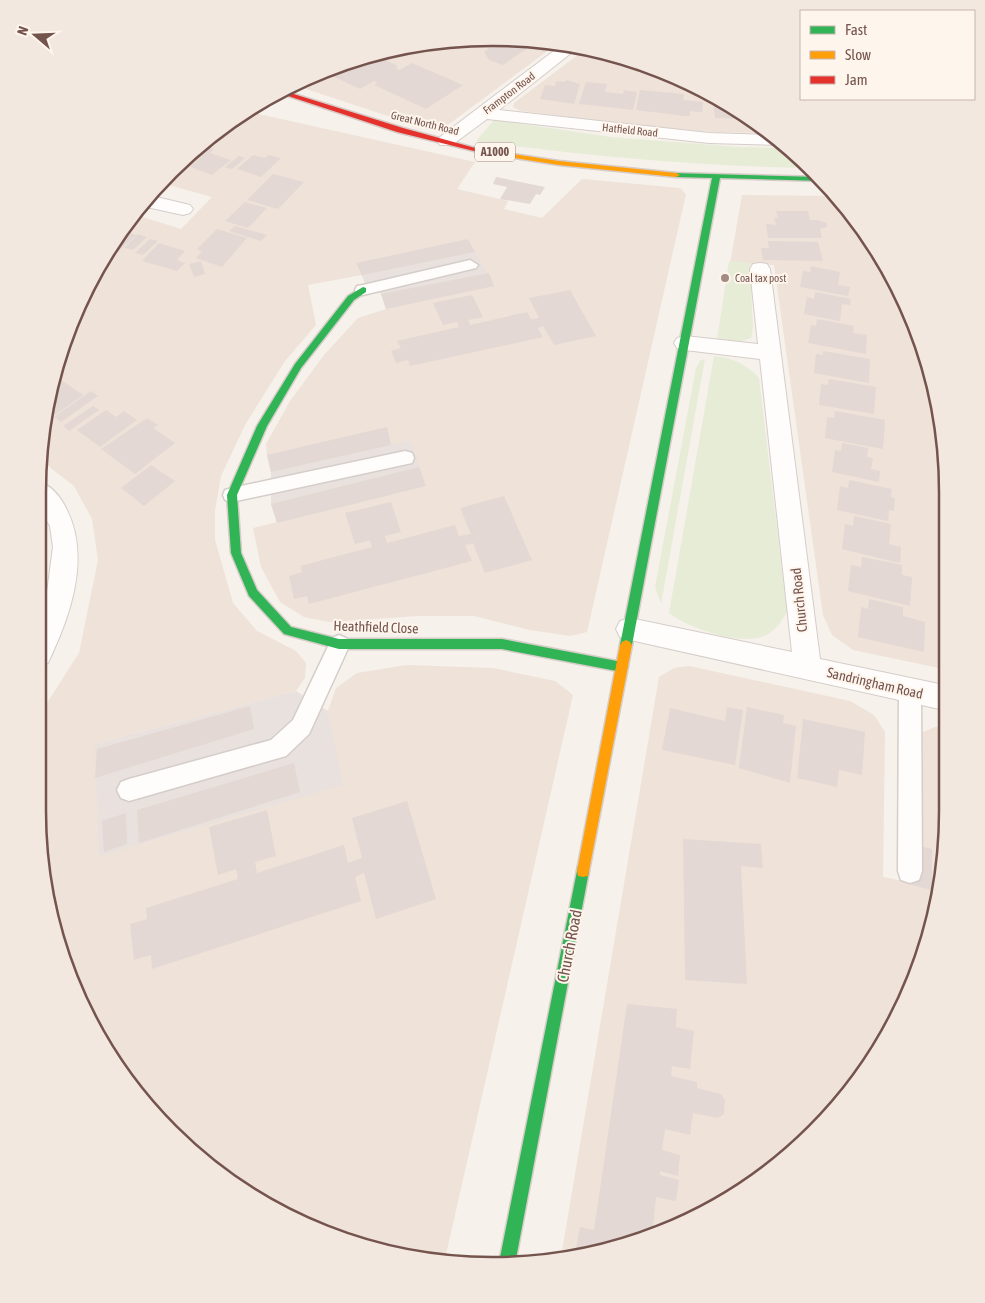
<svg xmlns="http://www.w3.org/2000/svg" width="985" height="1303" font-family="'Asap Condensed',sans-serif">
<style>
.residential{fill:#efe2d9}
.industrial{fill:#e9e1dd}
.green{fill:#e7ecd7}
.building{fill:#e3d8d3}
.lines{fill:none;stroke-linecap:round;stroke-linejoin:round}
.lane-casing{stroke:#d5cdc9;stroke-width:3}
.street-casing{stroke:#d5cdc9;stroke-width:2}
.fast-casing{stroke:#d6ccc8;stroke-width:3}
.slow-casing{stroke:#d6ccc8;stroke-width:3}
.jam-casing{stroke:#d6ccc8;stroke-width:3}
.lane{fill:#fefdfc;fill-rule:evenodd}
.street{fill:#fefdfc;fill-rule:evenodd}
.fast{fill:#30b455;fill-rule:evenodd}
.slow{fill:#ff9f0a;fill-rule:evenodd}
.jam{fill:#e5322d;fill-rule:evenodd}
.poi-dot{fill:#a28b84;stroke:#fef5ed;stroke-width:2}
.labels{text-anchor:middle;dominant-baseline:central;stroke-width:4;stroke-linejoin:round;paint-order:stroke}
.far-street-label{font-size:11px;fill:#74544d;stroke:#fef5ed}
.far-poi-label{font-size:11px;fill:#74544d;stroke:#fef5ed;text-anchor:start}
.shield{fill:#fef5ed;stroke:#9d847d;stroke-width:1}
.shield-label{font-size:12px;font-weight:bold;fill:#74544d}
.street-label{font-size:14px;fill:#74544d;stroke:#fef5ed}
.near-street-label{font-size:16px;fill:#74544d;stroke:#fef5ed}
.rim{fill:none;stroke:#74544d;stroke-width:2.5}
</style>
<rect width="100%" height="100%" fill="#f6f1eb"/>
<path class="residential" d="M492 38 557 44 445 127 439 129 388 116 294 85 318 72 403 46Z
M587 48 666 72 745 114 768 133 713 132 641 126 521 111 513 107 514 103Z
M245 111 475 162 457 189 508 201 504 209 542 218 582 179 680 188 686 194 587 632 570 636 530 630 474 616H418L329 622 304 617 280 602 261 567 253 528 426 486 419 467 391 445 387 428 267 455 266 444 290 401 324 355 358 318 386 309 475 252 468 239 356 263 362 275 308 285 316 325 285 361 245 425 221 476 215 510V540L233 603 257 631 296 651 306 663 305 678 296 691 95 744 342 785 328 711 336 688 357 673 406 665 493 668 555 681 573 695 445 1259 403 1257 291 1218 192 1152 99 1038 53 929 38 811V717L79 653 98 560 92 519 74 486 39 459 53 374 85 291 131 216 133 214 181 229 212 197 165 184Z
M742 195 835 196 871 239 904 308 916 348H924L944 433V669L853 650 832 635 823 615 774 265 730 264Z
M689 666 850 701 874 715 885 732 883 877 913 883 916 735 935 727 944 728V870L923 957 886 1038 834 1111 746 1189 639 1241 561 1257 659 677 674 668Z"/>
<path class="industrial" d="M468 239 494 286 386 309 381 294 365 283 356 263Z
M387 427 391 445 411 441 426 486 277 523 271 504V472L267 455Z
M296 691 328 711 343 785 99 856 95 744Z"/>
<path class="green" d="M494 120 611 137 739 147 786 148 811 168C698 166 587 156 476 141Z
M729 261 750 263 753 328 751 338 734 344 717 340Z
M714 356C733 358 746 364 759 378L787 612C781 622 776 630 766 635 742 647 688 628 669 613Z
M705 359 661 604 655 587 696 368 700 361Z"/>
<path class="building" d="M507 39 547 43 553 46 544 52 529 47 503 65 489 60 484 52 497 41 502 42Z
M374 55 398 66 395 68 400 70 412 63 463 85 426 109 374 85 378 83 374 81 360 89 321 71Z
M556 81 564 82 567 80 580 84 574 104 540 99 545 85 555 86Z
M586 82 607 84 605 92 623 94 624 90 637 92 633 110 579 104Z
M640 90 684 94 683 100 703 102 702 112 690 111V116H685L636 110Z
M713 101H721L752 119 715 118Z
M205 146 214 149 210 153 231 160 212 175 190 167 201 157 187 168 184 167Z
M253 155 265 158 269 155 281 158 261 177 237 169Z
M239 156 245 158 232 169 225 167Z
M273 174 304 182 278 209 247 200Z
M496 177 545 187 540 195 536 194 530 204 500 199 507 187 493 184Z
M245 202 267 208 248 228 225 221Z
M776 211H808L810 220H818L827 223V227L820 229 822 238H768L766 224 776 225 774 218H778Z
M235 226 267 235 261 241 229 231Z
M217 229 247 238 222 267 196 258 202 251 197 249Z
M122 231 136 235 118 252 110 250Z
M138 234 147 237 133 250 124 248Z
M150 239 158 241 143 255 135 253Z
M468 239 475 252 362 275 356 263Z
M768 241 818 242 823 261 763 260 761 248H769Z
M159 243 185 251 177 260 185 263 177 271 142 261Z
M201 261 205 274 194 277 189 264Z
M811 266 840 272 838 285 850 287 848 296 800 287 803 271 810 272Z
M489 273 494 286 386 309 381 294Z
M570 290 596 336 554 345 543 326 538 328 543 337 410 366 408 360 396 363 391 351 401 348 397 341 459 327 457 322 443 325 433 303 472 295 483 317 468 320 470 325 527 312 531 319 539 318 529 298Z
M815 292 851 299 850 305 842 304 840 321 804 314 807 297 814 299Z
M907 312 923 346 924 348H916Z
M817 319 854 326 853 333 867 335 866 354 808 343 811 325 816 326Z
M823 351 870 359 869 383 814 373 816 354 823 355Z
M829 379 876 387 874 414 819 405 821 384 828 385Z
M61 380 83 395 55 415 47 409 51 387Z
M91 391 98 396 61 422 54 417Z
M93 406 99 410 69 431 63 426Z
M106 410 116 417 124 411 137 420 100 447 77 430Z
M835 411 885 420 883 449 825 438 827 417 834 418Z
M147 418 158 425 153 428 175 443 135 474 101 449Z
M387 427 391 445 271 472 267 455Z
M842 443 868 448 867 457 873 458 871 469 880 471 879 482 832 472 835 450 841 451Z
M151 465 175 481 144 506 121 488Z
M419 467 426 486 277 523 271 504Z
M849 480 892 489 891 497 895 498 894 511 889 510 888 521 837 510 840 486 848 488Z
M504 496 532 560 485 573 473 543 465 545 472 561 309 604 307 596 294 599 289 576 302 572 300 566 372 547 370 540 355 544 345 513 391 502 401 532 385 536 387 543 455 525 459 536 471 534 460 508Z
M854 516 891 524 889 544 901 547 900 563 842 549 845 524 853 526Z
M862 557 902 565V575L912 577 910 606 848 591 851 565 861 567Z
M869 599 903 607V616L925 622 924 652 858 637 861 607 868 609Z
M250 706 254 729 95 778 97 749Z
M727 707 743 710 735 765 662 750 670 708 725 721Z
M747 707 784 715 783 723 796 726 790 783 739 768Z
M803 719 865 732 862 775 839 770 837 787 797 778Z
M294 763 300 792 139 843 137 810Z
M407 801 436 899 376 919 364 873 355 877 361 901 152 969 151 955 134 960 130 924 147 919 146 908 238 879 236 869 218 875 209 827 267 810 276 856 255 862 257 873 344 845 348 863 362 858 352 818Z
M126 813 127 844 104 852 102 821Z
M683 839 761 844 763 868 741 866 747 984 685 980Z
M912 844 932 849V890L912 885Z
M627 1004 677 1009 676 1027 694 1031 690 1069 672 1066 671 1076 697 1082V1088L721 1094 725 1100 724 1114 718 1118 693 1113 690 1135 665 1129 662 1150 680 1155 678 1176 660 1171V1175L679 1180 676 1201 656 1197 652 1235 639 1241 575 1254 580 1227 594 1230Z"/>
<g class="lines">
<g class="lane-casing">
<path id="lane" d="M470 260 478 265 476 268 363 295 357 294 355 290 357 286 363 285Z
M405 451 412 453 414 458 412 463 232 502 225 500 223 495 225 490 232 488Z
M339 635 346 638 350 644 309 734 286 756 129 801 121 798 117 790 121 782 129 779 271 740 293 720 332 638Z
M910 680 918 683 921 690 922 871 919 880 910 883 901 880 898 871 899 690 902 683Z"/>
</g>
<g class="street-casing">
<path id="street" d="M563 44 580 46 499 110 709 133 771 135 783 145 709 143 487 119 452 145H440L437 141 440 137Z
M152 196 190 205 193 209 190 213 183 215 142 206Z
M760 263 767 264 770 269 820 659 944 685V710L630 640 620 637 616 629 620 621 630 618 792 652 760 359 685 350 677 348 674 343 677 338 685 336 758 344 750 269 753 264Z
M38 481C51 485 61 497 67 510 91 559 70 617 48 663L38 667V620L47 592 53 547 50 526 38 507Z"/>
</g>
<g class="fast-casing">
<path id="fast" d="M673 173 819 177 823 181 720 178 632 645 630 648H622L620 645 712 178 676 177 672 175Z
M363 287 366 288V292L354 300 301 368 267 426 237 495 241 553 257 590 291 627 339 639H502L622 662 626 664 628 667 626 670 622 672 502 649H339L284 634 249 596 231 553 227 495 257 426 295 364 348 296Z
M583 865 588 866 589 871 515 1264 499 1263 577 871 578 866Z"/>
</g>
<g class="slow-casing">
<path id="slow" d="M479 149 559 161 676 173 680 175 676 177 559 165 482 153 478 151Z
M626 640 630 642 632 645 589 871 588 876 583 877 578 876 577 871 620 645 622 642Z"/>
</g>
<g class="jam-casing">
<path id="jam" d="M284 91 403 128 486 151 482 153 397 132 279 93Z"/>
</g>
<use href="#lane" class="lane"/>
<use href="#street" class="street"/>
<use href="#fast" class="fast"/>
<use href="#slow" class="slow"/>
<use href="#jam" class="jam"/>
</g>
<circle class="poi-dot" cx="725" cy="278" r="5"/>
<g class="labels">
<g class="far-street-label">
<text transform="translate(509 93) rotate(-37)">Frampton Road</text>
<text transform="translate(425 123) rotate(14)">Great North Road</text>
<text transform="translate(630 130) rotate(6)">Hatfield Road</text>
</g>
<g class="far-poi-label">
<text x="735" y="278">Coal tax post</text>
</g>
<rect class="shield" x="475" y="142.5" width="40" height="19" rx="4"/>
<g class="shield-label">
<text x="495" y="152">A1000</text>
</g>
<g class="street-label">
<text transform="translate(799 600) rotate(-96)">Church Road</text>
<text transform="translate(376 627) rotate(2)">Heathfield Close</text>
<text transform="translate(875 683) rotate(13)">Sandringham Road</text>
</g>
<g class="near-street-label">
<text transform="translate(569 946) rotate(-79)">Church Road</text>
</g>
</g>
<path d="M0 0H985V1303H0ZM492 46H493A446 446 0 0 1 939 492V811A446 446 0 0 1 493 1257H492A446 446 0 0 1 46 811V492A446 446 0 0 1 492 46Z" fill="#f3e8e0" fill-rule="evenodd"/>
<path class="rim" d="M492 46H493A446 446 0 0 1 939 492V811A446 446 0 0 1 493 1257H492A446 446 0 0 1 46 811V492A446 446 0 0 1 492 46Z"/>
<rect x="800" y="10" width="175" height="90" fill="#fef5ed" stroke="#c7b5ad"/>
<rect x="810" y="26" width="25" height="8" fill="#30b455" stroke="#c7b5ad"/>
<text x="845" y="35" font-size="15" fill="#74544d">Fast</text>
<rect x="810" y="51" width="25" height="8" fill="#ff9f0a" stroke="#c7b5ad"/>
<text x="845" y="60" font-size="15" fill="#74544d">Slow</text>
<rect x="810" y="76" width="25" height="8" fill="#e5322d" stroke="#c7b5ad"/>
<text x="845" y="85" font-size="15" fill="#74544d">Jam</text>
<g transform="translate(35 35) rotate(289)" stroke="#fef5ed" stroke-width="4" paint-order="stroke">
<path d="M0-4L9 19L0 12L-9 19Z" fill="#74544d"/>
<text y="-8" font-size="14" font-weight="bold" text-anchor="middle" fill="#74544d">N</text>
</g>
</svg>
